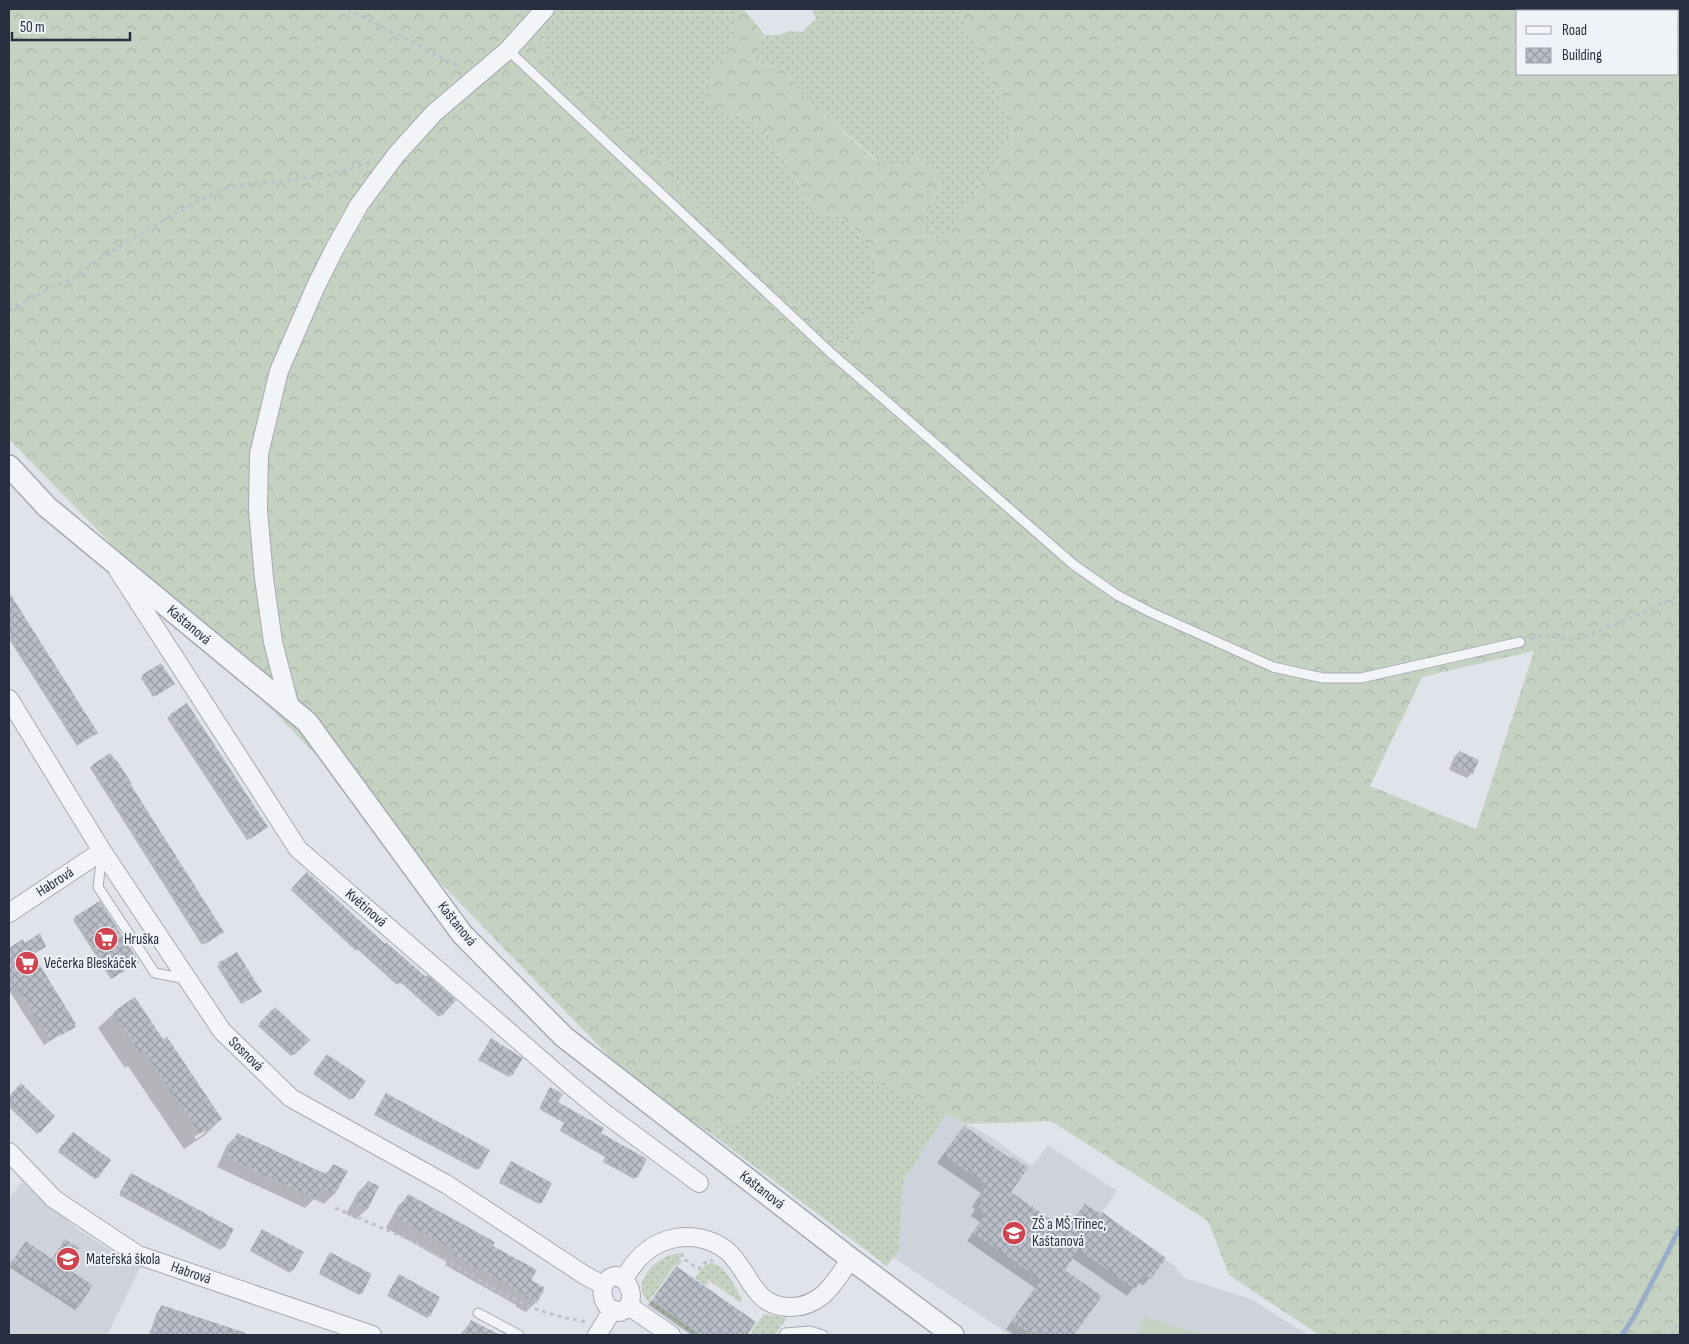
<svg xmlns="http://www.w3.org/2000/svg" width="1689" height="1344" font-family="'Sofia Sans Condensed',sans-serif">
<style>
.built{fill:#ced2db}
.grass{fill:url(#grass-dots)}
.forest{fill:url(#forest-crowns);fill-rule:evenodd}
.green{fill:#c4d3c1}
.shadow{fill:#0003;fill-rule:evenodd}
.lines{fill:none;stroke-linecap:round;stroke-linejoin:round}
.stream{stroke:#9baec9;stroke-width:5}
.building{fill:url(#building-cross-hatch)}
.service-casing{stroke:#a5a9b3;stroke-width:11}
.minor-casing{stroke:#a5a9b3;stroke-width:20}
.tertiary-casing{stroke:#a5a9b3;stroke-width:24}
.path{stroke:#bec1c7;stroke-width:3;stroke-dasharray:4 4;stroke-linecap:butt}
.service{stroke:#f3f4f7;stroke-width:9}
.minor{stroke:#f3f4f7;stroke-width:18}
.tertiary{stroke:#f3f4f7;stroke-width:21}
.labels{text-anchor:middle;dominant-baseline:central;stroke-width:4;stroke-linejoin:round;paint-order:stroke}
.street-label{font-size:15px;fill:#282f40;stroke:#eff2f6}
.poi-label{font-size:15px;fill:#282f40;stroke:#eff2f6;text-anchor:start}
</style>
<defs>
<pattern id="grass-dots" width="8" height="8" patternUnits="userSpaceOnUse" patternTransform="scale(1.25)"><rect width="8" height="8" fill="#c4d3c1"/><path d="M2 2h.1M6 6h.1" fill="none" stroke="#a8b5a7" stroke-width="1.8" stroke-linecap="round"/></pattern>
<pattern id="forest-crowns" width="20" height="18" patternUnits="userSpaceOnUse" patternTransform="scale(1.25)"><rect width="20" height="18" fill="#c4d3c1"/><path d="M2 6a3 3 0 1 1 6 0M12 15a3 3 0 1 1 6 0" fill="none" stroke="#a8b5a7"/></pattern>
<pattern id="building-cross-hatch" width="8" height="8" patternUnits="userSpaceOnUse" patternTransform="scale(1.25)"><rect width="8" height="8" fill="#babec9"/><path d="M0 0l8 8M0 8l8-8" fill="none" stroke="#979ba5"/></pattern>
</defs>
<rect width="100%" height="100%" fill="#e0e3e9"/>
<path class="built" d="M946 1114 988 1135 1032 1166 1048 1145 1117 1191 1101 1214 1165 1259 1175 1266 1184 1278 1251 1299 1308 1335H1010L894 1258 899 1251 903 1182Z
M22 1182 76 1228 113 1252 141 1266 107 1335H12L9 1332V1198Z"/>
<path class="grass" d="M555 9H735V30L726 55 712 68 723 113 746 117 769 136 802 189 809 210C818 214 830 213 839 217 848 221 856 231 862 238 896 275 865 309 848 343L835 344 685 196 668 165 649 153 542 63 545 22Z
M812 9H953L963 20 982 54 992 83 1006 110 1013 139 941 242 922 224 941 186 915 156 899 167 878 161 807 100 782 68 752 62 765 35H779L789 31 802 32 816 19Z
M846 1068 946 1114 903 1182 899 1251 887 1266 713 1135 820 1071Z
M678 1253 680 1255 679 1258 682 1261 678 1266 675 1265 650 1300 696 1332 694 1335C685 1329 676 1323 668 1317 651 1305 631 1293 648 1271 656 1261 667 1255 678 1253Z
M711 1263C726 1265 735 1287 742 1299L741 1303 704 1277 709 1282 706 1286 695 1278 705 1265Z
M764 1314 787 1318 775 1335H756L751 1332Z"/>
<path class="forest" d="M9 9H542L545 22 542 63 577 89 649 153 668 165 685 196 835 344 848 343C865 308 896 275 862 238 856 231 848 221 839 217 830 213 818 214 809 210L802 189 769 136 746 117 723 113 705 106 712 68 726 55 735 30V9H743L765 35 752 62 782 68 807 100 874 159 878 161 899 167 915 155 926 158 935 170 941 186 922 224 941 242 1013 139 1006 110 992 83 982 54 963 20 953 9H1680V1335H1319L1229 1275 1208 1221 1051 1121 967 1124 846 1068 820 1071 713 1135 631 1079 9 439ZM1518 11H1678V74H1518ZM1534 651 1476 829 1370 786 1422 677Z"/>
<path class="green" d="M1143 1317 1204 1335H1138Z"/>
<path class="shadow" d="M9 595 96 733 77 746 9 639Z
M143 676 171 686 153 697 141 678Z
M187 705 265 829 247 840 167 718Z
M1459 752 1472 773 1467 778 1449 770 1454 757Z
M92 766 129 785 220 934 202 945 90 768Z
M307 873 385 945 454 1000 439 1017 400 982 397 985 357 949 356 951 291 890Z
M75 918 135 963 111 979 73 920Z
M22 941 25 945 44 946 32 956 69 1029 44 1045 10 992 9 993V949Z
M236 953 259 993 241 1004 217 966Z
M275 1009 308 1040 291 1056 258 1026Z
M114 1013 163 1041 221 1119 205 1135 184 1149 128 1066 125 1068 98 1028ZM205 1130V1133L196 1139 194 1137Z
M489 1042 511 1075 509 1077 478 1060Z
M326 1058 352 1098 350 1100 313 1074Z
M21 1085 53 1116 37 1134 9 1107V1097Z
M549 1090 557 1102 600 1133 646 1159 634 1179 603 1162 605 1157 560 1131 564 1123 539 1109Z
M384 1097 479 1168 477 1170 374 1115Z
M964 1128 1009 1192 1065 1231 1078 1213 1085 1205 1150 1278 1143 1285 1138 1282 1127 1296 1072 1258 1064 1270 1100 1296 1073 1335H1014L1006 1329 1035 1288 967 1241 980 1222 971 1216 975 1209 972 1207 981 1193 937 1163 957 1135Z
M238 1134 325 1174 333 1166 334 1194 324 1204 314 1199 305 1208 217 1167 227 1145Z
M71 1135 109 1160 95 1179 58 1152Z
M511 1162 541 1202 539 1204 499 1183Z
M131 1174 232 1230 222 1248 220 1250 119 1195Z
M368 1182 377 1186 367 1209 356 1219 346 1214 358 1192Z
M408 1196 492 1247 529 1281 536 1302 526 1312 516 1307V1305L445 1265 447 1262 386 1228 398 1206Z
M260 1233 302 1252 290 1273 250 1251Z
M24 1245 91 1285 75 1310 9 1267Z
M328 1255 361 1293 359 1295 319 1274Z
M676 1268 755 1322 746 1335H691L648 1305Z
M397 1278 429 1316 427 1318 387 1296Z
M162 1307 245 1334V1335H149L157 1312Z
M472 1321 497 1335H460Z"/>
<g class="lines">
<path class="stream" d="M1622 1335 1634 1317 1680 1228"/>
</g>
<path class="building" d="M9 592 98 733 79 744 9 634Z
M161 663 175 684 156 696 142 675Z
M187 703 268 827 250 839 169 715Z
M1459 751 1479 760 1473 774 1453 765Z
M110 753 115 760 116 759 132 784 131 785 224 932 205 944 92 765Z
M307 872 385 944 386 942 426 977 428 975 456 1000 442 1016 402 981 400 984 360 948 359 950 292 888Z
M100 901 139 962 113 978 74 917Z
M40 933 46 947 33 954 76 1024H74L76 1027 60 1036 59 1034 50 1040 17 987 9 992V948L23 939 25 943Z
M237 952 262 992 243 1003 218 963Z
M135 997 163 1039 167 1037 222 1119 200 1134 144 1051 141 1054 113 1012Z
M275 1007 310 1040 294 1055 259 1023Z
M491 1038 523 1058 512 1076 480 1058Z
M327 1054 366 1081 353 1099 314 1072Z
M21 1083 55 1116 40 1133 9 1103V1096Z
M550 1087 563 1094 558 1102 604 1128 601 1133 647 1159 637 1178 604 1160 607 1155 561 1129 565 1121 540 1107Z
M386 1093 490 1150 480 1169 375 1112Z
M964 1126 1011 1159 1013 1157 1028 1168 1011 1192 1067 1231 1085 1204 1101 1214 1102 1212 1166 1258 1151 1279 1146 1275 1135 1289 1078 1250 1065 1270 1102 1296 1074 1335H1032L1012 1321 1041 1280 973 1233 986 1214 978 1208 982 1201 978 1199 987 1185 943 1155Z
M73 1132 111 1160 98 1178 59 1149Z
M237 1133 328 1175 333 1164 348 1171 335 1194 321 1188 316 1199 226 1157Z
M511 1161 552 1183 542 1203 500 1180Z
M131 1173 234 1229 224 1248 120 1192Z
M368 1181 379 1186 368 1209 356 1204Z
M408 1194 495 1242 493 1246 537 1270 531 1280 545 1288 537 1303 525 1296 526 1295 454 1255 456 1251 395 1217Z
M262 1229 304 1252 293 1271 251 1249Z
M65 1239 79 1248 66 1268 93 1285 78 1308 10 1264 26 1241 52 1259Z
M330 1252 372 1274 362 1294 320 1271Z
M676 1266 756 1322 747 1335H694L696 1331 652 1300Z
M399 1274 440 1297 430 1317 388 1294Z
M161 1305 246 1333 245 1335H159L152 1333Z
M471 1320 500 1335H463Z"/>
<g class="lines">
<g class="service-casing">
<path id="service" d="M508 50 831 353 1074 565 1117 595 1150 612 1273 667 1323 678H1361L1520 642
M102 854 98 887 155 973 186 979
M478 1313 519 1335
M784 1335 785 1333 810 1331 823 1335"/>
</g>
<g class="minor-casing">
<path id="minor" d="M118 570 298 849 569 1084 603 1112 699 1183
M9 699 102 851 222 1031 291 1098 446 1184 586 1276 603 1285
M290 708 273 642 264 578 258 510 259 454 279 371 316 286 335 248 359 205 396 155 434 113 508 50 545 9
M9 913 102 851
M9 1152 54 1199 138 1255 372 1335
M615 1276C632 1278 638 1306 620 1312L609 1308C600 1298 599 1280 615 1276Z
M624 1279C635 1259 652 1242 676 1238 693 1235 712 1239 726 1250 750 1269 752 1309 792 1307 803 1307 814 1302 823 1295 834 1285 842 1271 851 1259
M629 1306 671 1335
M597 1335 612 1311"/>
</g>
<g class="tertiary-casing">
<path id="tertiary" d="M9 466 47 507 307 722 462 934 564 1037 851 1259 953 1335"/>
</g>
<path class="path" d="M347 9 462 68
M9 311 28 299 70 280 106 255 177 212 227 187 328 175 370 163
M1530 639 1542 635 1576 640 1642 613 1680 595
M335 1208 415 1242 503 1294 533 1308 557 1316 586 1322
M682 1253V1258L699 1269 704 1263 713 1260
M1671 1335 1680 1322"/>
<use href="#service" class="service"/>
<use href="#minor" class="minor"/>
<use href="#tertiary" class="tertiary"/>
</g>
<defs>
<g id="supermarket-disc" transform="scale(1.25)"><circle r="9.5" fill="#ce454f" stroke="#eff2f6"/><path d="M-6-5.5h2.5l.6 2H6L4.5 2H-2.5L-4.4-4H-6ZM-1.5 3.2a1.3 1.3 0 1 0 .1 0ZM3 3.2a1.3 1.3 0 1 0 .1 0Z" fill="#fff"/></g>
<g id="school-disc" transform="scale(1.25)"><circle r="9.5" fill="#ce454f" stroke="#eff2f6"/><path d="M0-5L7-2L0 1L-7-2ZM-4 1L0 2.5L4 1V4Q0 6-4 4Z" fill="#fff"/></g>
</defs>
<g fill-rule="evenodd">
<use href="#supermarket-disc" x="106" y="939"/>
<use href="#supermarket-disc" x="27" y="963"/>
<use href="#school-disc" x="1014" y="1233"/>
<use href="#school-disc" x="68" y="1259"/>
</g>
<g class="labels">
<g class="street-label">
<text transform="translate(189 625) rotate(40)">Kaštanová</text>
<text transform="translate(55 882) rotate(-33)">Habrová</text>
<text transform="translate(366 908) rotate(41)">Květinová</text>
<text transform="translate(457 924) rotate(51)">Kaštanová</text>
<text transform="translate(246 1054) rotate(44)">Sosnová</text>
<text transform="translate(762 1190) rotate(38)">Kaštanová</text>
<text transform="translate(191 1273) rotate(19)">Habrová</text>
</g>
<g class="poi-label">
<text x="124" y="939">Hruška</text>
<text x="44" y="963">Večerka Bleskáček</text>
<text x="1032" y="1224">ZŠ a MŠ Třinec,<tspan x="1032" dy="17">Kaštanová</tspan></text>
<text x="86" y="1259">Mateřská škola</text>
</g>
</g>
<rect width="1689" height="1344" fill="none" stroke="#282f40" stroke-width="20"/>
<rect x="1516" y="10" width="162" height="65" fill="#eff2f6" stroke="#9fa4ad"/>
<rect x="1526" y="26" width="25" height="8" fill="#f3f4f7" stroke="#9fa4ad"/>
<text x="1562" y="35" font-size="15" fill="#282f40">Road</text>
<rect x="1526" y="48" width="25" height="15" fill="url(#building-cross-hatch)" stroke="#9fa4ad"/>
<text x="1562" y="60" font-size="15" fill="#282f40">Building</text>
<path d="M12 32v8h118v-8" fill="none" stroke="#282f40" stroke-width="2.5"/>
<text x="20" y="32" font-size="15" fill="#282f40" stroke="#eff2f6" stroke-width="4" paint-order="stroke">50 m</text>
</svg>
